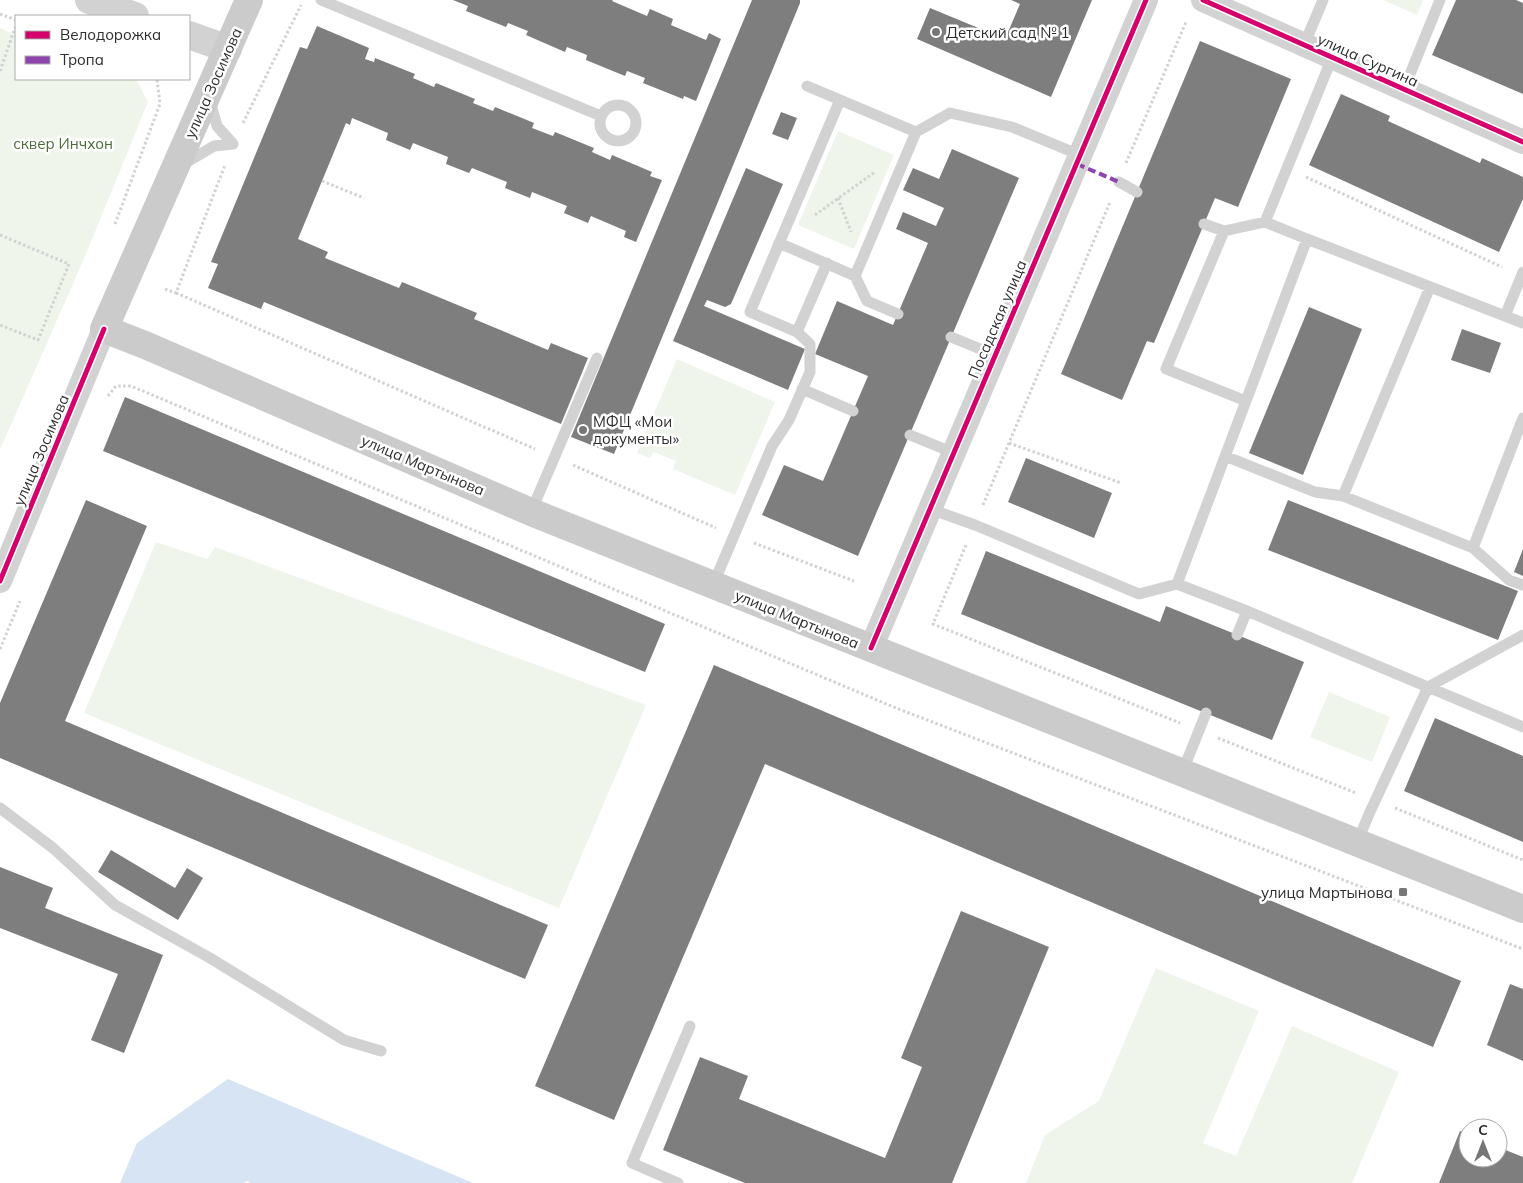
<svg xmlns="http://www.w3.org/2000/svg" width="1523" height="1183" font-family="Mulish,sans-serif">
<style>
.green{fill:#eff5eb}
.water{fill:#d6e4f3}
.building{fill:#7e7e7e}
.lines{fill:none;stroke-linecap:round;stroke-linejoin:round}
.path{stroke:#d2d2d2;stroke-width:3;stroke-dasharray:2.5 2.5;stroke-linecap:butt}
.service{stroke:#d2d2d2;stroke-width:11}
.minor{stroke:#d2d2d2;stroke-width:24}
.tertiary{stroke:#d2d2d2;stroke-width:28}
.secondary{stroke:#cbcbcb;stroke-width:28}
.quiet{stroke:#8e44ad;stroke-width:4;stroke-dasharray:8 4;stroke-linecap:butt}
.cycleway-casing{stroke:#fff;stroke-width:8}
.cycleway{stroke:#d6006c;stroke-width:5}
.poi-dot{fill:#767676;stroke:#fff;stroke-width:2}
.labels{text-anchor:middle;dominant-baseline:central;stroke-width:5;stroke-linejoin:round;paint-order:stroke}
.poi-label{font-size:15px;fill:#2d2d2d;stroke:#fff;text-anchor:start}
.street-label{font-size:15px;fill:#2d2d2d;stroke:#fff}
.park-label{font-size:15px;fill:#4b6c38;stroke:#fff}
</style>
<rect width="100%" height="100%" fill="#fff"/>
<path class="green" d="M1383 0H1423L1417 15Z
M0 28 16 35V79H136L148 102 86 254 0 450Z
M838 131 894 155 854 249 798 225Z
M677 359 775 402 735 495 673 469 676 461 654 452 650 458 637 453Z
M156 542 207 559 215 547 646 705 559 908 84 713Z
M1329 692 1390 717 1372 762 1310 737Z
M1156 968 1259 1011 1203 1143 1236 1156 1292 1026 1399 1072 1352 1183H1026L1045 1135 1099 1101Z"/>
<path class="water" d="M228 1079 473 1183H251L247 1181 244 1183H120L137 1143Z"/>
<path class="building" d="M453 0H613L612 1 647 16 650 9 673 19 671 25 706 40 709 33 721 39 696 101 684 96 683 99 643 83 645 78 627 71 625 76 586 60 587 55 567 47 565 52 526 35 528 31 508 23 506 27 466 11 468 6Z
M752 0H800V3L614 454 571 437Z
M1011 0H1092L1051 97 917 39 930 8 1005 39 1020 4Z
M1456 0H1516L1523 3V94L1432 55Z
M317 26 369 48 365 59 374 62 375 58 415 74 413 78 434 87 436 83 475 99 473 103 493 111 495 107 534 123 532 128 553 136 555 132 594 148 592 152 610 160 612 155 652 172 650 176 662 180 636 242 624 237 626 231 591 216 588 223 564 213 567 206 532 192 530 198 505 188 507 182 472 168 469 173 446 164 448 157 413 143 410 150 386 140 388 133 352 118 350 125 346 123 298 239 328 252 325 258 399 288 402 282 477 313 474 319 548 350 551 343 588 358 561 424 264 302 261 309 208 288 218 264 211 262 300 47 307 49Z
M1200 41 1291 79 1238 207 1215 198 1154 343 1147 341 1122 400 1061 374Z
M1341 94 1390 116 1388 121 1480 163 1482 158 1523 177V199L1499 252 1309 165Z
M781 112 797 118 788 140 772 134Z
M952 149 1019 178 858 556 762 515 784 465 823 481 868 376 815 354 837 301 893 325 928 243 896 229 903 212 936 226 944 208 903 190 913 168 939 179Z
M746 168 783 184 731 304 725 307 707 300 704 306 805 349 788 390 673 341Z
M1309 307 1362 329 1303 475 1249 453Z
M1462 329 1501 343 1490 373 1451 360Z
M125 397 665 624 645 672 103 451Z
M1026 458 1112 493 1094 538 1008 502Z
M86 500 147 526 65 721 548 925 525 979 0 758V703Z
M1288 500 1518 591 1498 640 1268 550Z
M1523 549V576L1514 572Z
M986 551 1160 622 1166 606 1304 662 1272 740 961 614Z
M714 665 1461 981 1433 1047 765 764 614 1120 535 1086Z
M1435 718 1523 756V842L1404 791Z
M111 850 175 888 187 868 203 878 178 920 98 872Z
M0 867 53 888 45 908 163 955 124 1053 91 1040 118 974 0 928Z
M961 911 1049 947 952 1183H745L663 1150 700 1057 748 1076 739 1099 885 1158 922 1067 901 1058Z
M1510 984 1523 989V1061L1487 1045Z
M1460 1131 1468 1134V1158H1498V1147L1523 1157V1183H1439Z"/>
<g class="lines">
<path class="path" d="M0 14 16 20
M0 71 16 25
M243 123 301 5
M1126 163 1186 22
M1306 177 1502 267
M322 181 364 198
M838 198 851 232
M815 215 875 172
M115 224 160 104 157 79
M0 235 69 264 38 340 0 325
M165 289 176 293 225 165
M176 293 535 449
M108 396 116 386H131L896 708 1523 949
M1009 443 1121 483
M573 465 716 528
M983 505 1110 202
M754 543 854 581
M966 545 933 624 1180 723
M0 649 20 601
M1218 738 1356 793
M1395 808 1523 860"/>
<path class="service" d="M321 0 601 116
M1304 45 1323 0
M807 86 916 132 950 113 1012 127 1080 155
M1404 89 1440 0
M600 123a18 18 0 1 1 36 0a18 18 0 1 1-36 0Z
M182 165 214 146 233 144 217 126 210 101
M1119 182 1137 192
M1204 224 1224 231 1265 222 1332 58
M1224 231 1166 369 1246 401
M1307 239 1505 316 1523 272
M779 243 855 276 916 132
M827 263 797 332 750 312 840 100
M855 276 867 301 898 314
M1430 287 1343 496 1473 548 1523 418
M1505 316 1523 323
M951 337 995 355
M802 389 853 411
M910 435 954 453
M1225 456 1315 492 1343 496
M930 509 975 525 1139 594 1177 584 1307 239 1265 222
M531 512 597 358
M1473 548 1509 580 1523 585
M1177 584 1247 611 1237 635
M713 585 772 446 789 420 810 372V344L797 332
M1247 611 1523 727
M1182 773 1206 713
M0 808 53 848 115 905 210 958 344 1040 381 1051
M1357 843 1369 814 1428 687 1523 635
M678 1183 632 1163 690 1026"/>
<path class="minor" d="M1203 0 1523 142
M0 581 104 329
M871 648 1146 0"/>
<path class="tertiary" d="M89 0 135 16
M189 35 228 49"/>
<path class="secondary" d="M249 0 104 329 145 345 531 512 1523 909"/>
<path class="quiet" d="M1077 164 1119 182"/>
<g class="cycleway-casing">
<path id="cycleway" d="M1203 0 1523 142
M0 581 104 329
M871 648 1146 0"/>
</g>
<use href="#cycleway" class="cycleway"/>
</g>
<g class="poi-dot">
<circle cx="936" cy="32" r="5"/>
<circle cx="583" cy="430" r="5"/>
<rect x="1398" y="887" width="10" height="10" rx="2.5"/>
</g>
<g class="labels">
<g class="poi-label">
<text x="946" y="32">Детский сад № 1</text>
<text x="593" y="421">МФЦ «Мои<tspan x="593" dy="17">документы»</tspan></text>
<text x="1393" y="892" text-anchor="end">улица Мартынова</text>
</g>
<g class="street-label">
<text transform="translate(1368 60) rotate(24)">улица Сургина</text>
<text transform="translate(213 83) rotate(-66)">улица Зосимова</text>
<text transform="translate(997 319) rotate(-67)">Посадская улица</text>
<text transform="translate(41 450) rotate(-67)">улица Зосимова</text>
<text transform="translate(423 465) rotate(23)">улица Мартынова</text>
<text transform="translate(797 619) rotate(22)">улица Мартынова</text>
</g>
<g class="park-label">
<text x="63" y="143">сквер Инчхон</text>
</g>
</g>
<rect x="15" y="15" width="175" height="65" fill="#ffffff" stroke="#ababab"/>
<rect x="25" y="31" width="25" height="8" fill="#d6006c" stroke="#ababab"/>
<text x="60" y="40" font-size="15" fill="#2d2d2d">Велодорожка</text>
<rect x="25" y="56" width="25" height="8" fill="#8e44ad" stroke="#ababab"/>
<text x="60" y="65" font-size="15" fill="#2d2d2d">Тропа</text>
<g transform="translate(1483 1143)"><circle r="24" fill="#ffffff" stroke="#ababab"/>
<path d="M0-4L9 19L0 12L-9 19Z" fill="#767676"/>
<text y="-8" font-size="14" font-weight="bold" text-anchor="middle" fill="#2d2d2d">С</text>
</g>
</svg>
